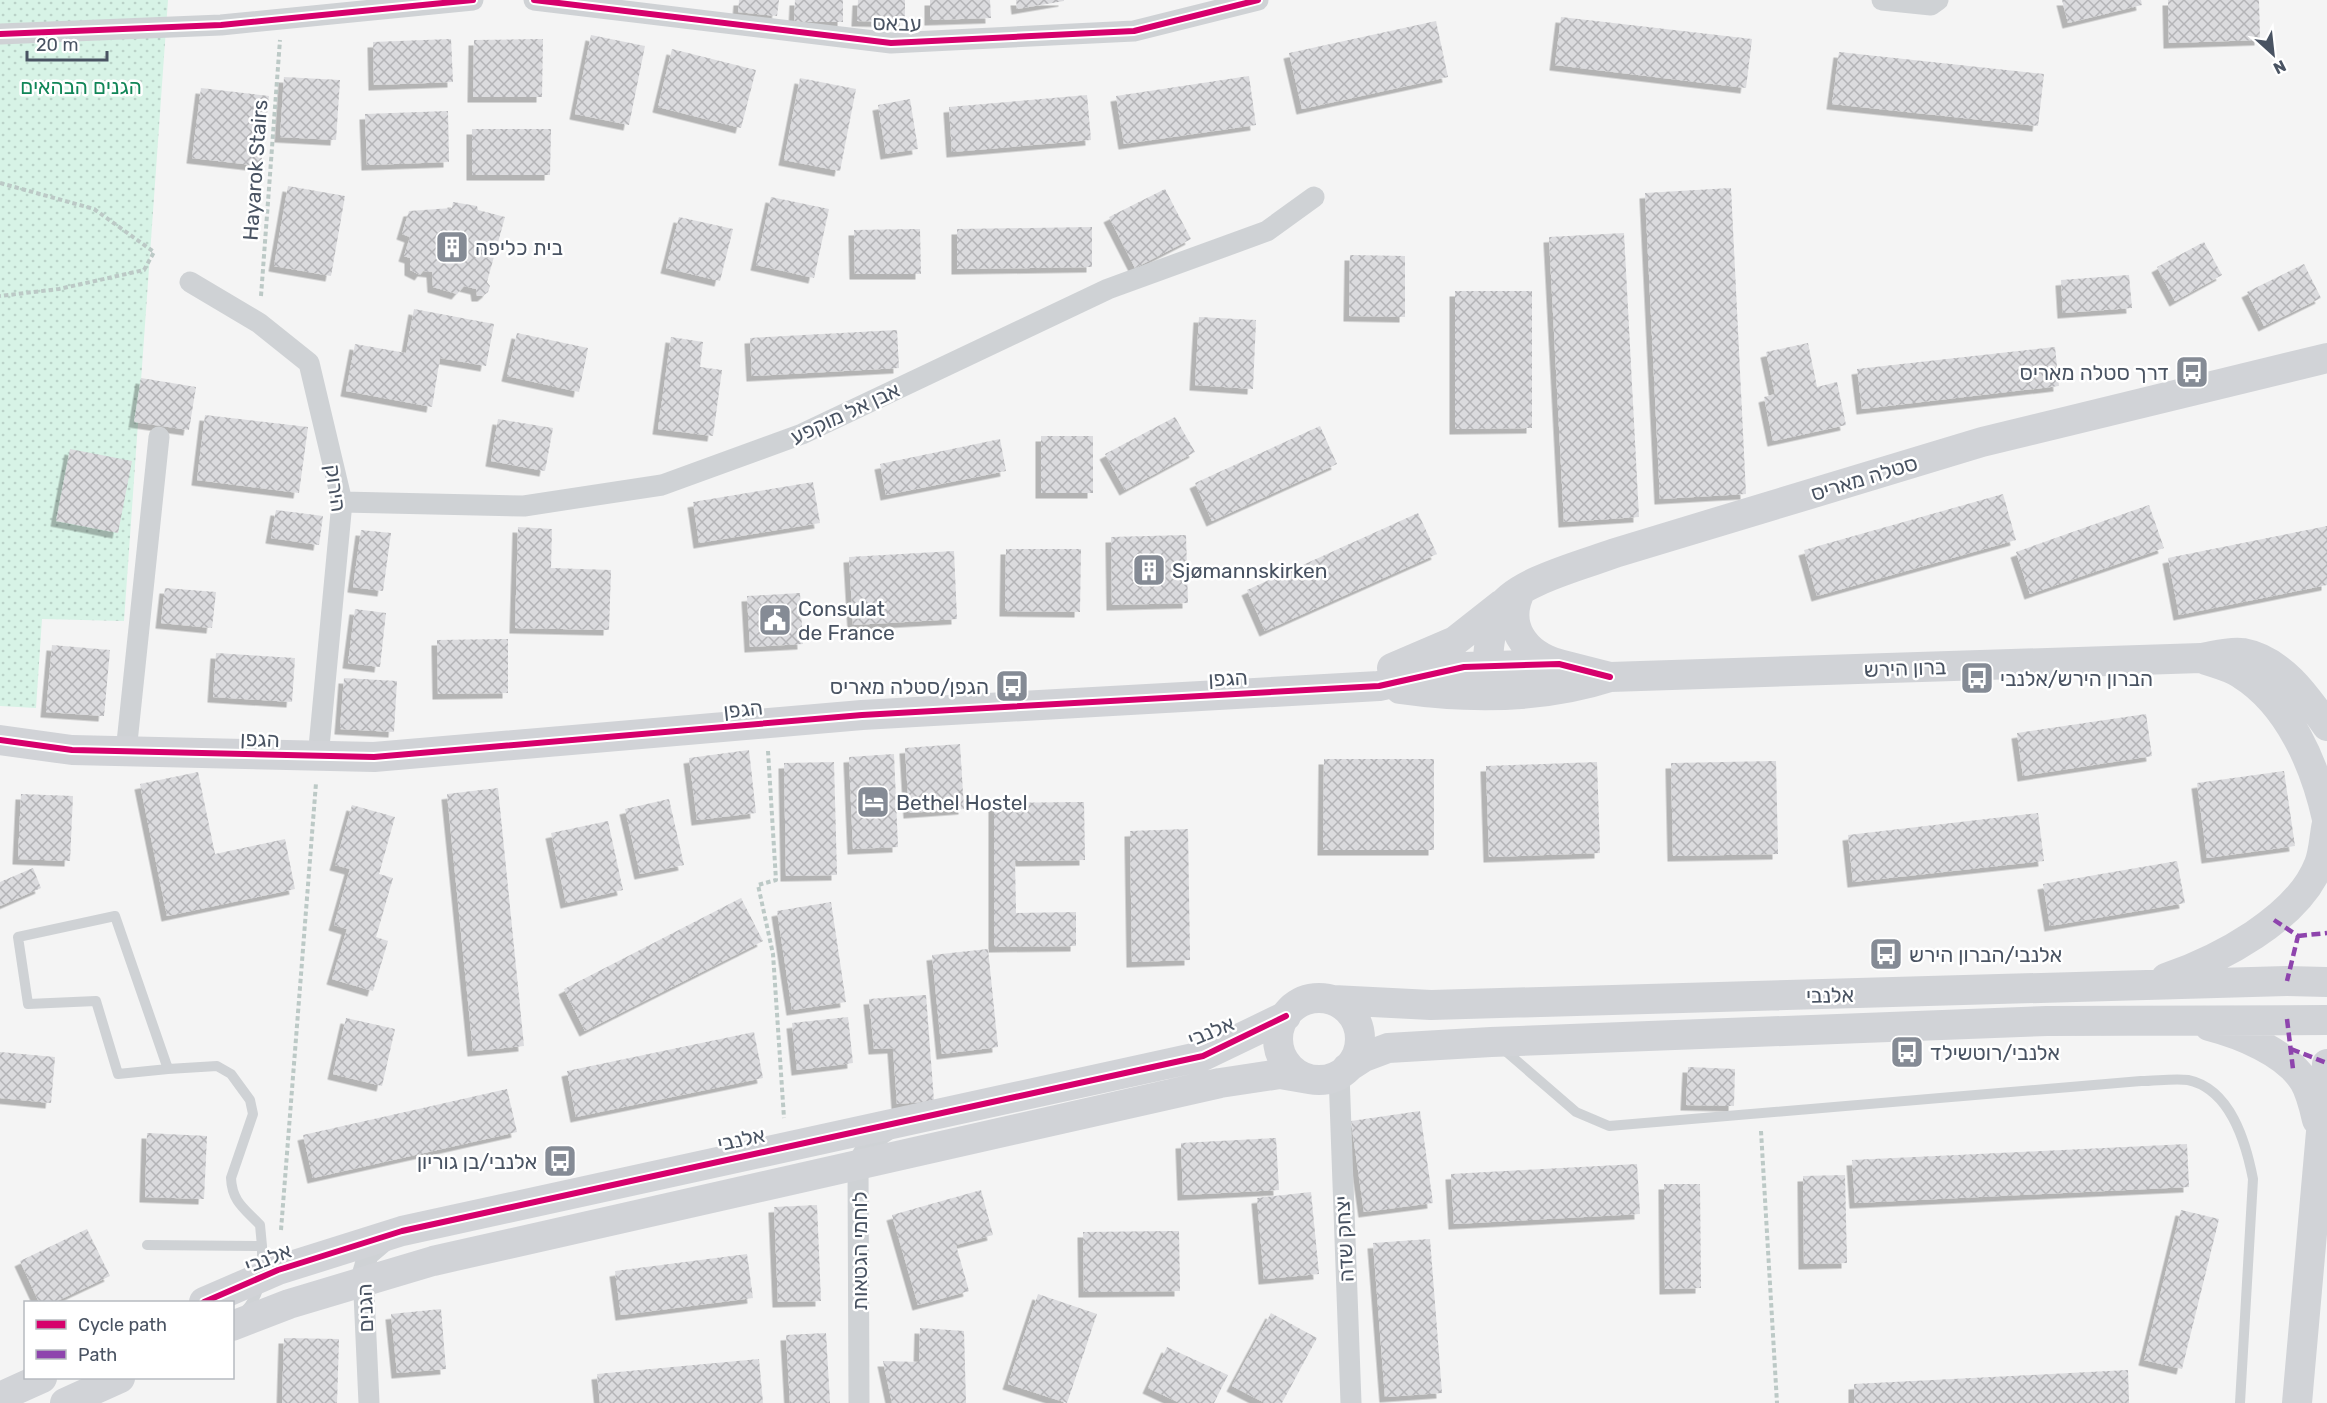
<svg xmlns="http://www.w3.org/2000/svg" width="2327" height="1403" font-family="Rubik,'Noto Sans Hebrew',sans-serif">
<style>
.park{fill:url(#park-dots)}
.building{fill:url(#building-cross-hatch);filter:url(#shadow)}
.lines{fill:none;stroke-linecap:round;stroke-linejoin:round}
.path{stroke:#bcc9c6;stroke-width:4;stroke-dasharray:4.5 3;stroke-linecap:butt}
.lane{stroke:#cfd2d5;stroke-width:10}
.street{stroke:#cfd2d5;stroke-width:21}
.secondary{stroke:#d1d3d7;stroke-width:30}
.quiet{stroke:#8e44ad;stroke-width:4.5;stroke-dasharray:9 4.5;stroke-linecap:butt}
.cycleway-casing{stroke:#fff;stroke-width:10}
.cycleway{stroke:#d6006c;stroke-width:6}
.labels{text-anchor:middle;dominant-baseline:central;stroke-width:5;stroke-linejoin:round;paint-order:stroke}
.street-label{font-size:21px;fill:#495362;stroke:#fff}
.park-label{font-size:21px;fill:#118658;stroke:#fff}
.poi-label{font-size:21px;fill:#495362;stroke:#fff;text-anchor:start}
</style>
<defs>
<pattern id="park-dots" width="8" height="8" patternUnits="userSpaceOnUse" patternTransform="scale(1.5)"><rect width="8" height="8" fill="#d7f3e6"/><path d="M2 2h.1M6 6h.1" fill="none" stroke="#bad2c8" stroke-width="1.8" stroke-linecap="round"/></pattern>
<pattern id="building-cross-hatch" width="8" height="8" patternUnits="userSpaceOnUse" patternTransform="scale(1.5)"><rect width="8" height="8" fill="#dbdbde"/><path d="M0 0l8 8M0 8l8-8" fill="none" stroke="#b4b4b7"/></pattern>
<filter id="shadow"><feDropShadow dx="-5.5" dy="5.5" stdDeviation="0" flood-color="#0004"/></filter>
</defs>
<rect width="100%" height="100%" fill="#f4f4f4"/>
<path class="park" d="M0 0H168L124 621 42 619 36 708 0 706Z"/>
<path class="building" d="M739 0H779L777 16 738 12Z
M795 0H843V22H794Z
M858 0H905V22L857 21Z
M930 0H990L991 18 930 20Z
M1016 0H1064V1L1017 9Z
M2062 0H2141L2142 5 2068 23Z
M2168 0H2259L2260 40 2169 43Z
M1561 17 1752 39 1746 88 1555 65Z
M1436 21 1448 77 1302 109 1289 53Z
M591 35 645 46 629 125 575 114Z
M451 39 453 82 374 85 373 42Z
M543 39 542 97H473L474 40Z
M672 49 756 70 741 128 658 107Z
M1839 52 2044 74 2038 126 1832 104Z
M1249 76 1256 125 1124 144 1116 96Z
M284 77 340 80 336 140 280 137Z
M800 78 856 89 840 171 784 160Z
M201 88 269 96 261 166 192 158Z
M1087 95 1091 140 952 152 949 107Z
M910 99 918 149 886 154 878 105Z
M448 111 449 162 367 165 365 114Z
M472 129H551L550 175H472Z
M288 186 345 196 331 276 274 266Z
M1731 188 1746 494 1660 499 1645 193Z
M1165 189 1191 239 1135 268 1109 217Z
M771 197 829 209 814 278 756 265Z
M453 202 477 206 478 210 505 217 487 282 490 286 488 292 483 296H477L476 289 464 286 457 294 433 287 432 272 423 271 420 275 410 270V258L404 256 410 237 402 234 409 211 452 208Z
M679 217 733 229 720 281 666 268Z
M1092 227V267L957 269V229Z
M920 229 921 274H855L854 230Z
M1624 233 1639 517 1564 522 1549 237Z
M2204 242 2222 275 2175 301 2157 267Z
M1350 255 1405 256V317L1349 316Z
M2304 264 2321 298 2264 326 2247 292Z
M2129 275 2132 308 2063 313 2061 280Z
M1455 291H1532V428L1455 429Z
M414 309 494 324 486 366 440 358 432 407 346 391 355 344 406 353Z
M1199 317 1256 320 1253 389 1195 385Z
M897 330 899 368 752 376 750 338Z
M517 333 588 348 579 392 507 376Z
M671 337 703 342 700 367 722 370 713 436 658 429Z
M1808 343 1817 387 1837 382 1846 425 1773 441 1764 397 1775 394 1766 352Z
M2055 347 2059 386 1862 409 1857 369Z
M141 378 196 387 189 430 134 422Z
M205 415 308 427 299 493 197 480Z
M1175 417 1195 452 1125 490 1105 454Z
M498 419 553 428 545 471 491 461Z
M1320 426 1337 464 1212 521 1195 483Z
M1041 436H1093V493H1041Z
M1000 439 1006 471 886 495 880 464Z
M70 449 132 461 118 533 56 521Z
M813 482 820 523 699 543 693 502Z
M2003 494 2016 540 1817 596 1804 550Z
M2149 505 2164 548 2030 594 2016 552Z
M276 510 323 516 319 545 271 538Z
M1418 513 1437 554 1265 631 1247 590Z
M2327 526V585L2179 615 2168 558Z
M518 527 552 529 551 568 611 570 609 630 515 628Z
M361 530 391 533 383 591 353 587Z
M1186 535 1188 603 1112 605 1111 537Z
M1006 549H1081L1080 612 1005 611Z
M954 551 957 619 853 625 849 557Z
M165 588 216 592 212 628 161 623Z
M800 593 803 644 750 647 747 596Z
M355 609 386 613 380 667 348 663Z
M508 639V693L438 694 437 640Z
M52 645 110 650 104 716 46 712Z
M216 653 295 658 292 702 213 697Z
M344 678 397 681 394 732 340 729Z
M2146 714 2152 756 2023 776 2017 733Z
M960 744 964 809 909 813 905 748Z
M749 750 756 813 697 820 689 758Z
M894 754 898 847 853 849 849 757Z
M1324 759H1434V850H1323Z
M1776 761 1778 854 1673 856 1671 763Z
M834 762 837 875 786 876 784 763Z
M1597 762 1600 853 1489 857 1486 766Z
M2284 771 2295 846 2207 858 2197 783Z
M198 772 215 854 285 839 295 889 167 916 140 784Z
M498 788 524 1046 473 1051 447 794Z
M21 794 73 796 70 861 18 859Z
M669 799 684 865 640 874 625 809Z
M1084 802 1085 860 1015 861 1016 913 1076 912V946L994 947V803Z
M352 805 395 817 379 874 393 878 376 937 388 941 373 991 332 979 347 929 334 925 350 869 335 865Z
M2038 813 2044 861 1853 882 1848 835Z
M608 821 623 890 566 903 551 833Z
M1188 829 1190 960 1132 962 1130 831Z
M2177 861 2185 903 2050 926 2043 884Z
M33 868 41 888 0 906V882Z
M741 898 763 941 585 1031 564 989Z
M831 902 846 1002 792 1010 777 911Z
M988 949 998 1047 942 1054 932 955Z
M926 995 934 1101 897 1104 893 1048 874 1049 869 999Z
M848 1017 853 1063 797 1070 792 1023Z
M346 1018 395 1029 382 1086 333 1074Z
M754 1032 763 1078 576 1117 567 1071Z
M0 1052 55 1057 51 1103 0 1098Z
M1688 1067 1735 1069 1734 1106 1686 1105Z
M507 1089 517 1132 313 1178 303 1135Z
M1420 1111 1433 1203 1364 1212 1351 1121Z
M147 1133 207 1136 204 1199 145 1197Z
M1276 1138 1279 1190 1183 1195 1181 1143Z
M2187 1144 2189 1187 1855 1203 1852 1160Z
M1637 1164 1640 1214 1454 1224 1451 1174Z
M1845 1175 1847 1263 1804 1264 1803 1176Z
M1664 1184H1700L1701 1288 1665 1289Z
M981 1190 993 1235 956 1245 969 1291 918 1305 892 1215Z
M1311 1192 1319 1274 1264 1279 1257 1198Z
M817 1205 821 1301 778 1302 774 1207Z
M2181 1210 2219 1219 2182 1369 2144 1360Z
M87 1229 110 1276 55 1302H39L20 1261Z
M1179 1231 1180 1291 1084 1292 1083 1232Z
M1430 1239 1442 1393 1385 1397 1373 1243Z
M747 1254 753 1298 621 1315 615 1271Z
M1038 1294 1097 1314 1067 1403 1008 1384Z
M441 1309 446 1369 397 1373 391 1314Z
M1271 1313 1317 1338 1282 1403H1265L1232 1386Z
M920 1328 964 1331 966 1403H892L883 1361 919 1362Z
M826 1333 830 1403H790L786 1335Z
M284 1338 339 1339 337 1403H282Z
M1167 1347 1228 1375 1214 1403H1180L1148 1388Z
M759 1359 763 1403H600L597 1374Z
M2128 1370 2129 1403H1854V1384Z"/>
<g class="lines">
<path class="path" d="M0 183 94 209 154 252 144 270 59 289 0 296
M261 296 280 40
M768 751 776 880 758 885 773 954 784 1118
M1761 1131 1777 1403
M281 1230 316 783"/>
<path class="lane" d="M1502 1048 1576 1112 1609 1126 2141 1081C2156 1081 2174 1078 2188 1080 2231 1089 2246 1143 2253 1179L2240 1403
M168 1069 118 1074 96 1001 28 1004 18 937 115 916 168 1069 217 1066 231 1074 250 1100 253 1114 231 1178C232 1202 245 1209 260 1225L262 1246
M147 1245 262 1246C262 1271 263 1293 244 1312"/>
<path class="street" d="M534 0 891 43 1134 31 1258 0
M1882 0 1931 5 1938 0
M0 34 221 25 473 0
M190 282 259 323 309 363 342 502 318 758
M342 502 524 506 662 485 802 434 1108 289 1267 231 1314 197
M126 752 159 437
M1339 1074 1351 1403
M369 1403 363 1272 368 1255 388 1238
M859 1403 858 1165C863 1149 878 1135 892 1127"/>
<path class="secondary" d="M1521 590C1503 625 1524 654 1559 664
M2206 660C2218 664 2231 667 2241 674 2289 704 2315 765 2327 819
M1392 668 1455 641 1502 604
M1486 684C1488 661 1488 631 1499 610 1514 582 1586 564 1615 553L1982 442 2327 358
M1400 689C1470 699 1542 699 1610 677L2201 658C2214 656 2229 651 2243 653 2281 660 2306 696 2327 726
M0 740 72 750 374 757 862 715 1379 686 1464 667 1559 664 1610 677
M2166 978C2218 960 2298 919 2319 864 2324 852 2324 836 2327 823
M1278 1039a41 41 0 1 1 82 0a41 41 0 1 1-82 0Z
M1333 1000 1431 1005 2287 981 2327 982
M2209 1026C2240 1034 2286 1052 2304 1081 2311 1093 2314 1107 2317 1120
M1347 1068 1364 1057 1388 1048 1491 1042 2047 1021 2327 1020
M204 1302 278 1270 402 1231 1203 1056 1286 1016
M232 1326 289 1304 433 1261 1220 1083 1280 1074 1309 1079
M0 1397 42 1378
M65 1403 120 1378
M2297 1403 2327 1064"/>
<path class="quiet" d="M2274 920 2298 936 2287 981
M2298 936 2327 933
M2287 1019 2293 1069
M2291 1049 2327 1063"/>
<g class="cycleway-casing">
<path id="cycleway" d="M534 0 891 43 1134 31 1258 0
M0 34 221 25 473 0
M0 740 72 750 374 757 862 715 1379 686 1464 667 1559 664 1610 677
M204 1302 278 1270 402 1231 1203 1056 1286 1016"/>
</g>
<use href="#cycleway" class="cycleway"/>
</g>
<defs>
<g id="building-square" transform="scale(1.725)"><rect x="-9" y="-9" width="18" height="18" rx="4" fill="#858b95" stroke="#fff"/><path d="M-4-6H4V6H1V3H-1V6H-4ZM-2.5-4.3h1.7v1.8h-1.7ZM.8-4.3h1.7v1.8H.8ZM-2.5-1h1.7V.8h-1.7ZM.8-1h1.7V.8H.8Z" fill="#fff"/></g>
<g id="bus-square" transform="scale(1.725)"><rect x="-9" y="-9" width="18" height="18" rx="4" fill="#858b95" stroke="#fff"/><path d="M-5-6H5V4H4V6H2V4H-2V6H-4V4H-5ZM-3.5-4V0h7V-4ZM-3.5 1.2v1.5H-2V1.2ZM2 1.2v1.5H3.5V1.2Z" fill="#fff"/></g>
<g id="civic-square" transform="scale(1.725)"><rect x="-9" y="-9" width="18" height="18" rx="4" fill="#858b95" stroke="#fff"/><path d="M-.6-6.5H3V-4.5H.6V-3L4-1V1h2V6H-6V1h2V-1L-.6-3ZM-1.2 2.5V6h2.4V2.5Z" fill="#fff"/></g>
<g id="hotel-square" transform="scale(1.725)"><rect x="-9" y="-9" width="18" height="18" rx="4" fill="#858b95" stroke="#fff"/><path d="M-6-4.5h1.5V1H6V5H4.5V3h-9V5H-6ZM-4 0a1.8 1.8 0 1 1 3.6 0ZM.5 0V-2.5h3Q6-2.5 6 0Z" fill="#fff"/></g>
</defs>
<g fill-rule="evenodd">
<use href="#building-square" x="452" y="247"/>
<use href="#bus-square" x="2192" y="372"/>
<use href="#building-square" x="1149" y="570"/>
<use href="#civic-square" x="775" y="620"/>
<use href="#bus-square" x="1977" y="678"/>
<use href="#bus-square" x="1012" y="686"/>
<use href="#hotel-square" x="873" y="802"/>
<use href="#bus-square" x="1886" y="954"/>
<use href="#bus-square" x="1907" y="1052"/>
<use href="#bus-square" x="560" y="1161"/>
</g>
<g class="labels">
<g class="street-label">
<text transform="translate(897 23) rotate(1)">עבאס</text>
<text transform="translate(255 170) rotate(-86)">Hayarok Stairs</text>
<text transform="translate(845 413) rotate(-25)">אבן אל מוקפע</text>
<text transform="translate(1864 478) rotate(-17)">סטלה מאריס</text>
<text transform="translate(336 488) rotate(82)">הירוק</text>
<text transform="translate(1905 668) rotate(-2)">ברון הירש</text>
<text transform="translate(1228 678) rotate(-3)">הגפן</text>
<text transform="translate(743 709) rotate(-6)">הגפן</text>
<text transform="translate(260 739) rotate(2)">הגפן</text>
<text transform="translate(1830 995) rotate(-1)">אלנבי</text>
<text transform="translate(1211 1031) rotate(-22)">אלנבי</text>
<text transform="translate(741 1139) rotate(-12)">אלנבי</text>
<text transform="translate(1344 1239) rotate(-93)">יצחק שדה</text>
<text transform="translate(859 1251) rotate(-90)">לוחמי הגטאות</text>
<text transform="translate(268 1258) rotate(-21)">אלנבי</text>
<text transform="translate(365 1308) rotate(-92)">הגנים</text>
</g>
<g class="park-label">
<text x="81" y="86">הגנים הבהאים</text>
</g>
<g class="poi-label">
<text x="475" y="247">בית כליפה</text>
<text x="2169" y="372" text-anchor="end">דרך סטלה מאריס</text>
<text x="1172" y="570">Sjømannskirken</text>
<text x="798" y="608">Consulat<tspan x="798" dy="24">de France</tspan></text>
<text x="2000" y="678">הברון הירש/אלנבי</text>
<text x="989" y="686" text-anchor="end">הגפן/סטלה מאריס</text>
<text x="896" y="802">Bethel Hostel</text>
<text x="1909" y="954">אלנבי/הברון הירש</text>
<text x="1930" y="1052">אלנבי/רוטשילד</text>
<text x="537" y="1161" text-anchor="end">אלנבי/בן גוריון</text>
</g>
</g>
<rect x="24" y="1301" width="210" height="78" fill="#ffffff" stroke="#b6bac0" stroke-width="1.5"/>
<rect x="36" y="1320" width="30" height="9" fill="#d6006c" stroke="#b6bac0" stroke-width="1.5"/>
<text x="78" y="1331" font-size="18" fill="#495362">Cycle path</text>
<rect x="36" y="1350" width="30" height="9" fill="#8e44ad" stroke="#b6bac0" stroke-width="1.5"/>
<text x="78" y="1361" font-size="18" fill="#495362">Path</text>
<g transform="translate(2273 54) rotate(153)" stroke="#ffffff" stroke-width="4.5" paint-order="stroke">
<path d="M0-4.5L10 22L0 15L-10 22Z" fill="#495362"/>
<text y="-9" font-size="16" font-weight="bold" text-anchor="middle" fill="#495362">N</text>
</g>
<path d="M27 51v9h80v-9" fill="none" stroke="#495362" stroke-width="3"/>
<text x="36" y="51" font-size="18" fill="#495362" stroke="#ffffff" stroke-width="4.5" paint-order="stroke">20 m</text>
</svg>
